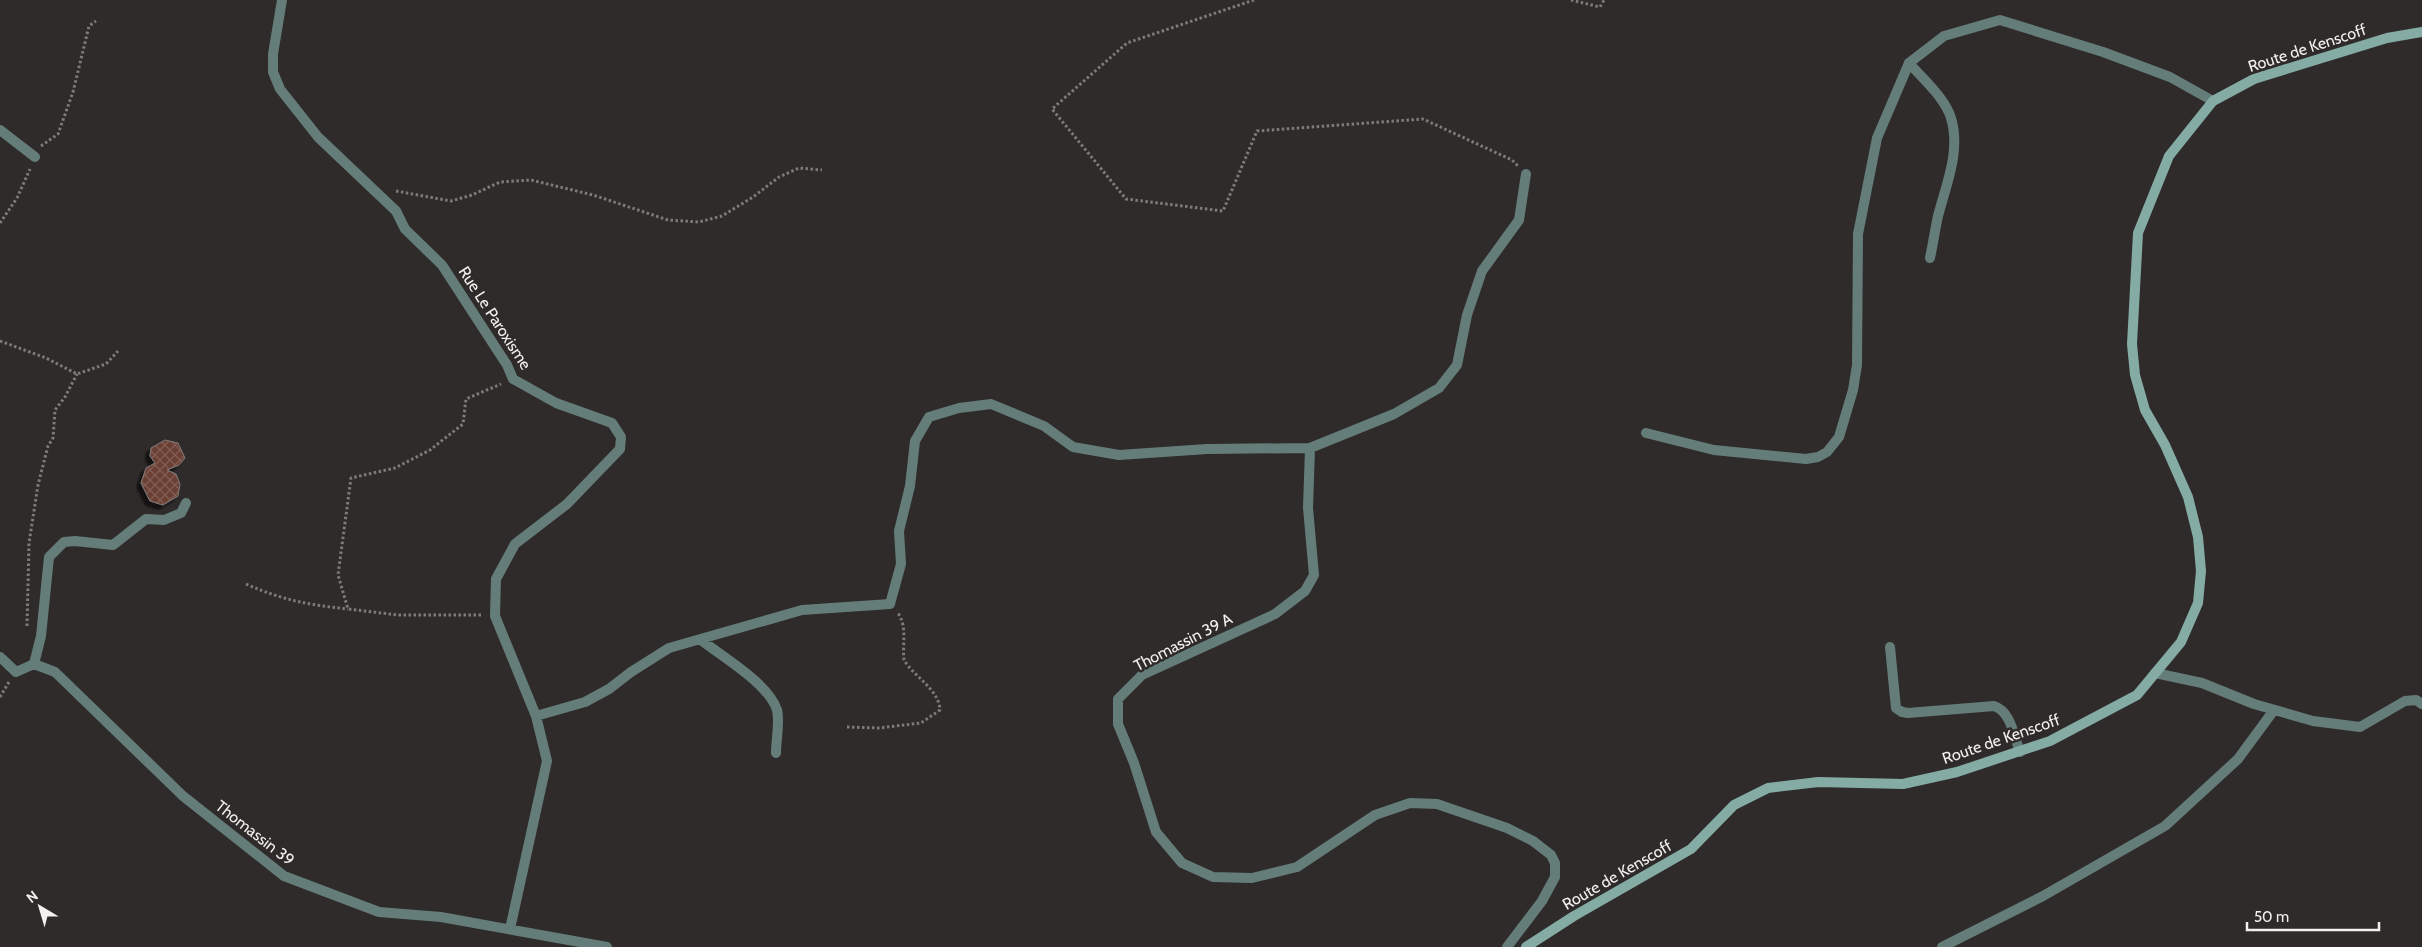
<svg xmlns="http://www.w3.org/2000/svg" width="2422" height="947" font-family="Cabin,sans-serif">
<style>
.building{fill:url(#building-cross-hatch);stroke:#7f7a79;filter:url(#shadow)}
.lines{fill:none;stroke-linecap:round;stroke-linejoin:round}
.path{stroke:#7f7b7b;stroke-width:3;stroke-dasharray:2.5 2.5;stroke-linecap:butt}
.service{stroke:#657d79;stroke-width:10}
.minor{stroke:#657d79;stroke-width:10}
.secondary{stroke:#85aba5;stroke-width:10}
.labels{text-anchor:middle;dominant-baseline:central;stroke-width:5;stroke-linejoin:round;paint-order:stroke}
.street-label{font-size:16px;fill:#f3f0f0;stroke:#2f2b2a}
</style>
<defs>
<pattern id="building-cross-hatch" width="8" height="8" patternUnits="userSpaceOnUse" patternTransform="scale(1.25)"><rect width="8" height="8" fill="#6b4136"/><path d="M0 0l8 8M0 8l8-8" fill="none" stroke="#815d53"/></pattern>
<filter id="shadow"><feDropShadow dx="-4.5" dy="4.5" stdDeviation="1" flood-color="#0009"/></filter>
</defs>
<rect width="100%" height="100%" fill="#2f2b2a"/>
<path class="building" d="M165 440 178 443 185 458 179 465 167 470 176 474 180 484 178 496 163 505 150 501 141 483 146 468 155 463 150 456 151 448Z"/>
<g class="lines">
<path class="path" d="M1254 0 1127 43 1052 109 1126 199 1223 211 1257 131 1423 119 1512 160 1518 166
M1571 0 1600 7 1604 0
M41 146 58 134 73 92 89 26 96 21
M396 191 451 201 472 195 500 182 531 180 593 195 668 220 699 222 722 216 753 197 779 177 799 168 822 170
M0 223 17 198 30 169
M0 341 46 358 77 374 106 364 118 351
M246 584C282 600 309 605 348 609
M481 615H398L348 609 338 575 351 478 395 468 430 450 463 424 466 399 501 384
M27 626 29 543 38 485 48 446 53 438 55 410 65 397 77 374
M0 697 9 682
M847 727 879 728 921 723 940 710C939 689 914 677 904 660 902 645 908 625 897 612"/>
<path class="service" d="M1909 63C1923 79 1945 98 1951 118 1961 151 1946 185 1938 216 1935 230 1933 244 1930 258
M0 130 35 157
M34 664 41 636 49 557 64 542 75 541 113 545 146 519 164 520 181 513 186 503"/>
<path class="minor" d="M282 0 273 54V72L280 89 318 137 396 211 405 229 442 265 507 365 513 379 556 403 612 423 621 437 620 449 567 504 515 544 496 579 495 616 536 716 547 761 510 929
M1646 433 1714 450 1806 459 1818 457 1827 452 1839 437 1853 390 1857 365 1858 234 1877 138 1909 63 1944 36 2000 20 2103 52 2170 77 2213 101
M701 640C723 657 769 684 777 710 780 722 776 740 776 753
M1890 647 1896 708 1902 712 1908 713 1994 706C2011 711 2014 737 2020 752
M0 657 16 672 34 664 55 672 183 796 284 876 379 912 441 917 607 947
M2155 673 2202 683 2254 704 2313 721 2360 727 2405 701 2416 700 2422 704
M536 716 585 702 609 689 631 672 669 648 802 610 890 604 901 564 899 531 910 486 915 441 929 417 959 408 991 404 1044 426 1073 447 1119 455 1207 449 1310 448
M1507 947 1542 901 1555 877V863L1551 855 1533 841 1507 828 1437 804 1410 803 1375 815 1297 867 1252 878 1213 877 1182 863 1156 832 1134 763 1118 724V699L1142 675 1275 614 1305 591 1314 575 1308 508 1310 448 1394 414 1439 388 1457 365 1467 315 1482 271 1519 220 1526 174
M1942 947 2043 896 2165 826 2238 759 2274 710"/>
<path class="secondary" d="M1526 947 1574 916 1691 849 1734 805 1768 788 1818 782 1903 784 1957 772 2050 741 2137 695 2181 642 2198 603 2201 571 2198 537 2188 497 2165 445 2145 410 2135 375 2132 344 2138 233 2169 156 2213 101 2254 79 2387 38 2422 32"/>
</g>
<g class="labels">
<g class="street-label">
<text transform="translate(2307 48) rotate(-18)">Route de Kenscoff</text>
<text transform="translate(495 318) rotate(57)">Rue Le Paroxisme</text>
<text transform="translate(1183 642) rotate(-27)">Thomassin 39 A</text>
<text transform="translate(2001 739) rotate(-19)">Route de Kenscoff</text>
<text transform="translate(255 833) rotate(38)">Thomassin 39</text>
<text transform="translate(1617 875) rotate(-30)">Route de Kenscoff</text>
</g>
</g>
<g transform="translate(40 907) rotate(322)" stroke="#2f2b2a" stroke-width="4" paint-order="stroke">
<path d="M0-4L9 19L0 12L-9 19Z" fill="#f3f0f0"/>
<text y="-8" font-size="14" font-weight="bold" text-anchor="middle" fill="#f3f0f0">N</text>
</g>
<path d="M2247 922v8h132v-8" fill="none" stroke="#f3f0f0" stroke-width="2.5"/>
<text x="2254" y="922" font-size="15" fill="#f3f0f0" stroke="#2f2b2a" stroke-width="4" paint-order="stroke">50 m</text>
</svg>
